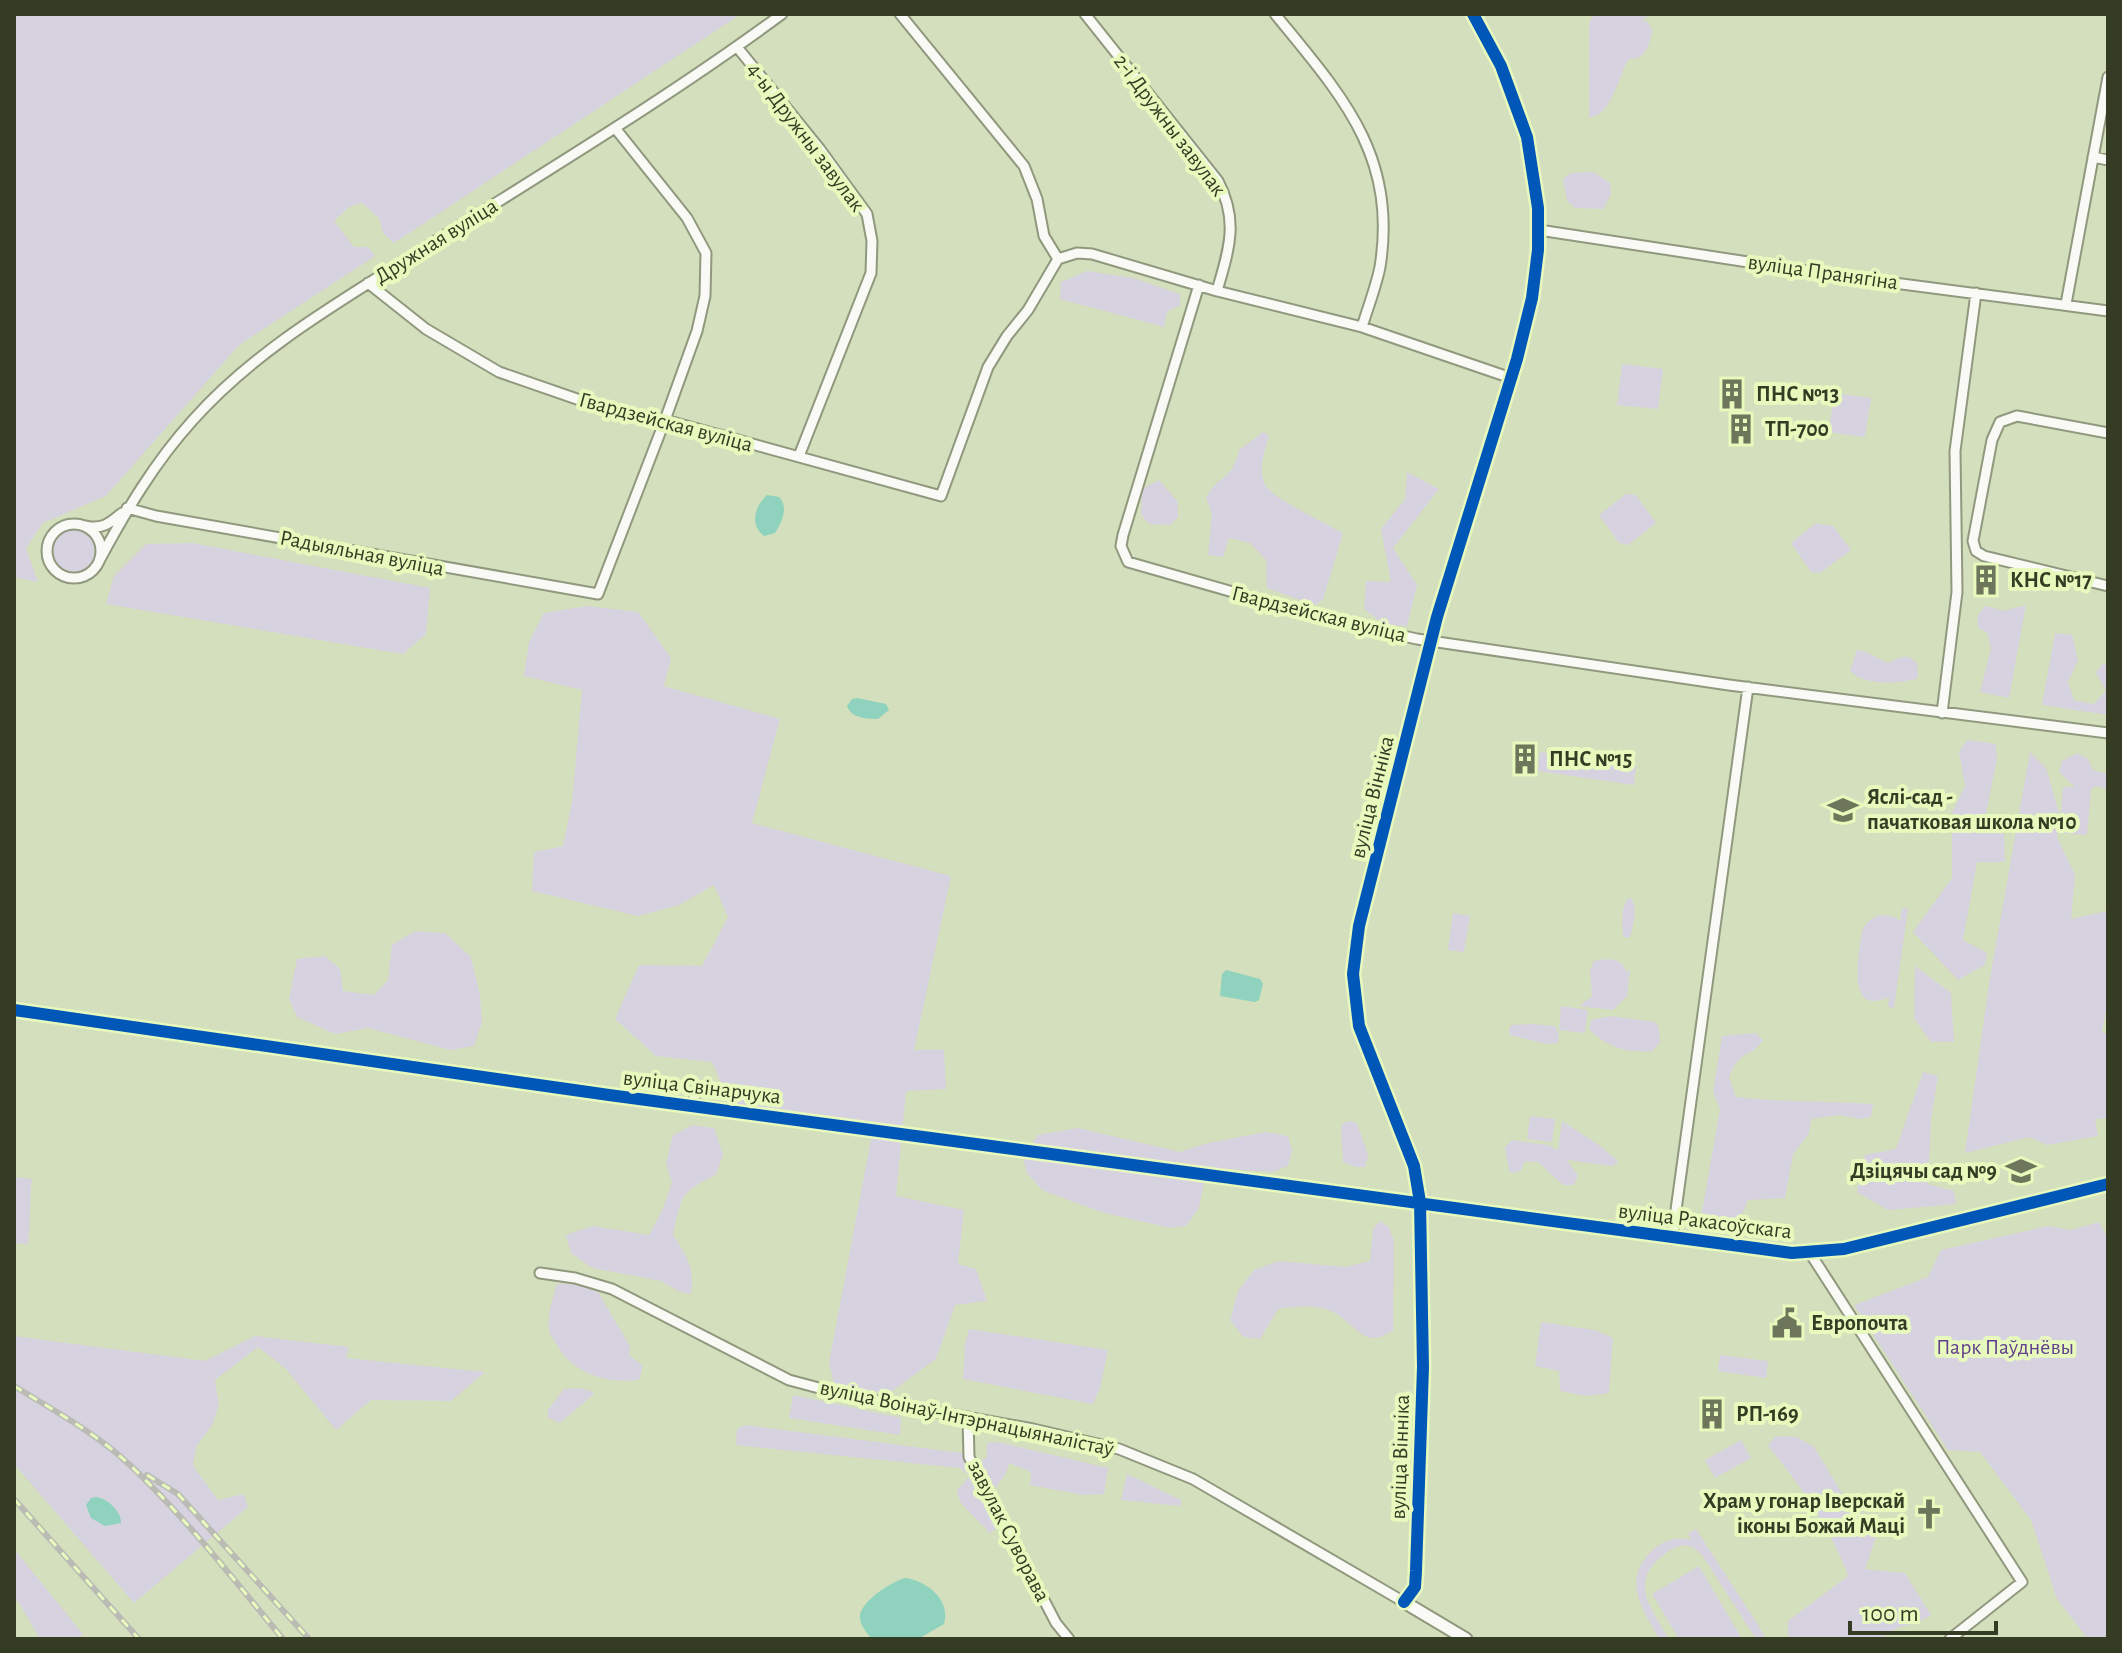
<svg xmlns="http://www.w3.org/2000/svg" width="2122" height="1653" font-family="'Alegreya Sans',sans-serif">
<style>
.green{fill:#d7d2df}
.water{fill:#8fd2bd}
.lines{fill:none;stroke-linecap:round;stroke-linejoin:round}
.minor-casing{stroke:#90987e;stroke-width:13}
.tertiary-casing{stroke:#90987e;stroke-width:15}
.minor{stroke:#f9faf5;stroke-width:9}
.tertiary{stroke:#f9faf5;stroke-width:11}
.rail-casing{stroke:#b9bbb4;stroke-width:6}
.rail{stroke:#e7f9bd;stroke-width:3;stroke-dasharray:9;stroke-linecap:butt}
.cycleway-casing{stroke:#e7f9bd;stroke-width:17}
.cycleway{stroke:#0057b8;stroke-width:12}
.labels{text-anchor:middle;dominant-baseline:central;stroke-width:8;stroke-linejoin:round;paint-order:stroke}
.street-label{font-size:22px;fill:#353c24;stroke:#e7f9bd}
.poi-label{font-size:22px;font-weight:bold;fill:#353c24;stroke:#e7f9bd;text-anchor:start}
.park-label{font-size:22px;fill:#62428c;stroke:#e7f9bd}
</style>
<rect width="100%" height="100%" fill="#d4dfbd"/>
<path class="green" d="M14 14H741L394 243 383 233 379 218 362 203 349 207 334 221 354 247H368L375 256 239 345 106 496 43 523 26 548 38 582 14 577Z
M1593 14H1651L1642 20 1648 22 1652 31C1650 45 1645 60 1629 59 1618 76 1611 118 1589 117V24Z
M1593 172 1610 183 1611 194 1603 209 1575 208 1567 201 1563 179 1571 173Z
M1087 271 1133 278 1180 294V306L1167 311 1164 327 1060 299 1061 282Z
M1622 364 1663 369 1658 409 1617 405Z
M1834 393 1871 398 1865 437 1829 432Z
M1263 432 1269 436C1265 450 1257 471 1266 486 1274 499 1327 524 1343 533L1323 600 1314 605 1267 588 1266 560 1250 543 1229 538 1223 557 1208 555 1212 514 1206 498C1219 473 1231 483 1239 450Z
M1407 472 1439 489 1393 548 1417 585 1407 626 1385 625 1364 609 1366 581 1391 582 1381 529 1405 499Z
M1159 480 1178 502V517L1170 525 1149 524 1141 515 1142 489Z
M1626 494 1636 495 1656 523 1628 545 1619 543 1599 515Z
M1816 523 1833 526 1851 550 1820 573 1811 572 1791 543Z
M53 551a21 21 0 1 1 42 0a21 21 0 1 1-42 0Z
M192 543 430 588 426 634 403 654 106 604 114 576 146 544Z
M2026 605 2009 698 1980 692 1991 648 1987 633 1978 627V615L1985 606 2004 611Z
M587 606 638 612 671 658 664 686 780 719 752 823 951 876 914 1050H944L946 1089 906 1091 896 1196 964 1210 958 1264 976 1269 987 1301 955 1305 936 1359 888 1394 834 1384 829 1363 871 1139 790 1125 732 1107 712 1062 656 1056 615 1019 639 965 702 966 728 917 714 885 679 905 638 916 532 891 534 852 563 846 572 802 582 690 524 676 529 642 544 613Z
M2055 633 2072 635 2078 660 2068 682 2074 700 2094 704 2106 691 2096 673 2103 663 2108 666V715L2042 705Z
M1857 650C1873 653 1875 658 1888 663 1902 657 1904 652 1917 663L1918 678C1903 684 1860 686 1850 670Z
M1967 740 1996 744 1997 760 1985 817 2004 833 2005 862H1977L1963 940 1987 953 1985 965 1958 980 1913 932 1952 878V813L1965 786 1959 752Z
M1540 752 1636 765 1634 785 1538 771Z
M2030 752 2046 768 2059 813 2057 837 2075 875 2071 919 2108 911V1000L2102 1032 2108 1035V1118L2095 1119 2098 1136 2047 1145 2029 1137 1965 1153 1989 984Z
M2077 753 2088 759 2093 770 2108 774V790L2097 786 2091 789 2087 835 2059 833 2063 787H2075L2059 772 2062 761Z
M1628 898 1632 899C1637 910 1633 926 1630 937L1626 938 1623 936C1622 923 1621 909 1628 898Z
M1902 908 1908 909 1894 1008 1888 1007 1889 997C1844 1018 1860 951 1862 931 1869 915 1887 910 1900 921Z
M1453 913 1470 916 1464 952 1448 950Z
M415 931 445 933 471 957 480 995 482 1022 474 1046 450 1050 368 1028 335 1034 297 1017 289 999 297 959 325 956 340 969 343 991 374 995 388 980 392 945Z
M1605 959C1615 960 1623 960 1626 972L1630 969 1627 996 1613 1010 1579 1006 1592 996 1590 971 1594 961Z
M1915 966 1951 993 1954 1042H1931L1914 1018Z
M1561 1006 1588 1010 1585 1033 1559 1030Z
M1610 1016 1655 1022 1659 1028 1660 1042 1652 1051C1627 1053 1607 1048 1589 1029L1591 1020Z
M1530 1024 1555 1026 1559 1035 1558 1043 1547 1044 1510 1035 1509 1029 1512 1025Z
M1756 1033 1763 1040C1751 1059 1740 1048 1729 1077L1736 1097C1782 1102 1827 1101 1873 1104L1871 1117 1861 1119 1839 1115 1811 1119 1809 1133 1793 1155 1785 1198 1748 1200 1736 1228 1700 1223 1720 1109 1713 1092 1722 1036Z
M1923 1072 1938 1076 1931 1119 1928 1184 1954 1191 1956 1204 1888 1210 1857 1192 1865 1155 1896 1149Z
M1530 1116 1555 1119 1552 1142 1527 1139Z
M1352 1121 1357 1123 1368 1155 1365 1167H1355L1343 1162 1341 1126 1345 1122Z
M1562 1121 1599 1145 1619 1162 1612 1166 1567 1160 1578 1176 1574 1185H1563L1538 1162 1525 1161 1521 1170 1514 1173 1509 1171 1505 1147 1512 1140 1548 1145 1558 1150Z
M693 1125 714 1128 723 1154 716 1175C679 1192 682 1197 673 1235 687 1256 695 1269 691 1294L680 1292 661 1281 592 1268 571 1253 566 1235 593 1226 649 1235 662 1211 672 1183 666 1163 673 1135Z
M1078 1128 1180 1152 1204 1144 1265 1132 1288 1136 1292 1151 1288 1166 1272 1172 1217 1168 1204 1183 1199 1208 1186 1226 1170 1228 1101 1212 1042 1190 1027 1173 1023 1157 1038 1135Z
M14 1177 32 1179C29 1201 31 1222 28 1244L14 1243Z
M1380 1221 1389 1227 1394 1242 1393 1330C1366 1351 1357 1326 1335 1313 1320 1304 1295 1306 1278 1309L1260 1339 1243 1337 1230 1320 1238 1291 1254 1270 1279 1261 1345 1267 1370 1261 1373 1229Z
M2099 1222 2108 1239V1639H2088L2057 1599 2031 1520 1980 1452 1948 1450 1854 1305 1928 1277 1941 1250 2048 1226 2071 1230Z
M557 1284H575L598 1292 630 1346 629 1355 643 1366 639 1380C607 1384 573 1374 557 1345 554 1340 549 1334 549 1328 547 1313 553 1298 557 1284Z
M1541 1322 1595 1330 1613 1338 1609 1393 1585 1396 1560 1391 1559 1371 1535 1366Z
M969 1329 1108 1350 1100 1388 1093 1404 963 1379 965 1344Z
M14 1336 205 1361 255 1336 349 1347 346 1358 485 1372 451 1401 371 1400 336 1430 285 1368 258 1347 215 1380 219 1406 212 1425 196 1447 193 1466 218 1500 244 1494 248 1507 134 1603 14 1464Z
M1720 1355 1768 1361 1766 1378 1718 1371Z
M581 1388 595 1393 560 1423 548 1418V1410L564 1389Z
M793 1395 901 1418 900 1435 789 1418Z
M745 1425 962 1453 978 1463 987 1457V1443L998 1442 1108 1468 1104 1494 1082 1495 1030 1485 1031 1472 1009 1463C1007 1478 994 1486 987 1501L1001 1525 990 1533 960 1502 957 1490 970 1476 960 1468 736 1445 737 1429Z
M1775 1436 1797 1437 1814 1447 1852 1510 1871 1515 1876 1537 1865 1569 1905 1573 1931 1615 1916 1623 1899 1627 1880 1639H1792L1788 1635V1621L1848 1576C1835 1536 1796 1478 1768 1446Z
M1741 1440 1751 1458 1715 1478 1705 1460Z
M1127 1474 1181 1500V1506L1121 1500Z
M1696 1529 1767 1639H1756L1702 1555 1693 1547 1683 1545C1673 1547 1667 1552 1660 1558 1629 1584 1653 1611 1669 1639H1659C1642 1608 1620 1578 1655 1548 1667 1539 1677 1537 1691 1540L1688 1533Z
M14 1549 83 1634 77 1639H40L18 1601H14Z
M1699 1566 1742 1639H1679L1652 1594Z"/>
<path class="water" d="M767 495 779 497C789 507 782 522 775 533L764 536C749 525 755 506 767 495Z
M857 698 886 704 889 710 878 719C866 719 851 718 847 706L852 699Z
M1226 970 1260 979 1263 984 1259 1000 1255 1002 1220 996 1222 974Z
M96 1497C107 1498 122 1512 121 1523L105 1526 91 1518 86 1505 91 1498Z
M906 1578C928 1582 951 1600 944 1624L918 1639H872C866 1632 859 1624 860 1615 862 1601 893 1580 906 1578Z"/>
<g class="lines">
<g class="minor-casing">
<path id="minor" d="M1085 14 1218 181C1239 221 1229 249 1217 291
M1275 14C1341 95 1398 155 1380 267 1376 287 1368 307 1362 327
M737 47 819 148 867 214 872 241 871 273 799 456
M2093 157 2108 160
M1539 230 1833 275 2108 311
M1058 259 1077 253 1092 254 1217 291 1362 327 1511 378
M368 283 426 329 499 372 623 415 665 420 941 496 988 367 1007 336 1028 310 1058 259 1044 236 1037 199 1024 166 900 14
M1199 285 1123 535 1121 546 1128 562 1331 620 1417 639 1729 685 2108 733
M2066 304 2108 77
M2108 433 2017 416 2000 422 1992 440 1973 541 1976 551 1984 556 2108 586
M127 508 156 516 598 594 665 420 697 331 705 296 706 253 687 218 615 128
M47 551a27 27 0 1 1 54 0a27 27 0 1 1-54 0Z
M86 526C102 530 110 523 122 513
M99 561C126 511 154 463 193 420 258 347 345 299 426 247 546 171 668 98 782 14
M1942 713 1957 592 1955 451 1976 293
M14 1010 609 1095 1792 1253 1844 1249 2108 1184
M693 1106 695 1093
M1672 1239 1748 687
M1810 1253 2022 1582 1950 1639
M540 1273 575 1278 612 1289 789 1380 845 1395 1033 1429 1119 1449 1193 1479 1404 1602
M968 1417 969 1457 1056 1623 1069 1639"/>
</g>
<g class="tertiary-casing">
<path id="tertiary" d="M1466 1639 1404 1602 1415 1587 1416 1571 1423 1367 1420 1202 1414 1166 1359 1026 1353 974 1359 926 1437 617 1517 359 1532 298 1538 250V208L1527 137 1501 66 1473 14"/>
</g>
<use href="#minor" class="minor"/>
<use href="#tertiary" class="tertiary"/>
<g class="rail-casing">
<path id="rail" d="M14 1386C53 1410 96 1433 130 1465 186 1518 234 1580 283 1639
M147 1475 178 1494 309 1639
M14 1499 139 1639"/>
</g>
<use href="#rail" class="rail"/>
<g class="cycleway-casing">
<path id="cycleway" d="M14 1010 609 1095 1792 1253 1844 1249 2108 1184
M1404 1602 1415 1587 1416 1571 1423 1367 1420 1202 1414 1166 1359 1026 1353 974 1359 926 1437 617 1517 359 1532 298 1538 250V208L1527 137 1501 66 1473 14"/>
</g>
<use href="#cycleway" class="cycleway"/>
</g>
<defs>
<g id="building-bare" transform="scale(2.4)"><path d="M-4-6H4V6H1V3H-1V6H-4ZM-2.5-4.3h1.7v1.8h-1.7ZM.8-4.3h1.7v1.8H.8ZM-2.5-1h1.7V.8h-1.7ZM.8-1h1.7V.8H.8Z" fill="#6d755a" stroke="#e7f9bd" stroke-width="2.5" paint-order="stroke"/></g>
<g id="school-bare" transform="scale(2.4)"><path d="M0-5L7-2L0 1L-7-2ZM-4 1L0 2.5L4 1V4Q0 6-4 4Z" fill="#6d755a" stroke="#e7f9bd" stroke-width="2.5" paint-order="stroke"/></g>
<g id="civic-bare" transform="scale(2.4)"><path d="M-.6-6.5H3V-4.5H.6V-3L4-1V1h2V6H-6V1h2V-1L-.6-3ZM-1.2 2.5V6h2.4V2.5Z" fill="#6d755a" stroke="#e7f9bd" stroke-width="2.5" paint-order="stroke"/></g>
<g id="church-bare" transform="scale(2.4)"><path d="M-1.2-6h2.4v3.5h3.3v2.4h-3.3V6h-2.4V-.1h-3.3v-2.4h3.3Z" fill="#6d755a" stroke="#e7f9bd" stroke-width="2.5" paint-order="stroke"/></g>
</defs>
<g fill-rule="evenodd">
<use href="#building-bare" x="1732" y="394"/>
<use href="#building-bare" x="1741" y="429"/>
<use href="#building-bare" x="1986" y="580"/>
<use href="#building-bare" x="1525" y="759"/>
<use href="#school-bare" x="1843" y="810"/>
<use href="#school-bare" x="2021" y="1171"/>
<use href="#civic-bare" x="1787" y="1323"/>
<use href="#building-bare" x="1712" y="1414"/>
<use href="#church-bare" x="1929" y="1514"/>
</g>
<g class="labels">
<g class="street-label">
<text transform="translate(1170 125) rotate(53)">2-і Дружны завулак</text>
<text transform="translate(806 137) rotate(53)">4-ы Дружны завулак</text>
<text transform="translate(436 241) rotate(-32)">Дружная вуліца</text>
<text transform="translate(1823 272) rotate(8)">вуліца Пранягіна</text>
<text transform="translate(666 422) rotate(15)">Гвардзейская вуліца</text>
<text transform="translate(362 553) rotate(11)">Радыяльная вуліца</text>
<text transform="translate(1319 614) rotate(14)">Гвардзейская вуліца</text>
<text transform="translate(1372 797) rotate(-76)">вуліца Вінніка</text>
<text transform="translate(702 1087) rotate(7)">вуліца Свінарчука</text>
<text transform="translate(1705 1221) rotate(7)">вуліца Ракасоўскага</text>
<text transform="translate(967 1418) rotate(12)">вуліца Воінаў-Інтэрнацыяналістаў</text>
<text transform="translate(1400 1457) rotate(-88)">вуліца Вінніка</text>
<text transform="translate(1009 1531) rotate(63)">завулак Суворава</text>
</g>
<g class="poi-label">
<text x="1756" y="394">ПНС №13</text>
<text x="1765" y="429">ТП-700</text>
<text x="2010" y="580">КНС №17</text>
<text x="1549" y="759">ПНС №15</text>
<text x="1867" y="797">Яслі-сад -<tspan x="1867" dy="25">пачатковая школа №10</tspan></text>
<text x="1997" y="1171" text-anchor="end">Дзіцячы сад №9</text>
<text x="1811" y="1323">Европочта</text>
<text x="1736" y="1414">РП-169</text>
<text x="1905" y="1501" text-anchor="end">Храм у гонар Іверскай<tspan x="1905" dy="25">іконы Божай Маці</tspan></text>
</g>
<g class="park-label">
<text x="2005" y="1347">Парк Паўднёвы</text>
</g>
</g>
<rect width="2122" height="1653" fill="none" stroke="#353c24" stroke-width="32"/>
<path d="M1850 1621v12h146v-12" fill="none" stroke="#353c24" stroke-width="4"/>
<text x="1862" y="1621" font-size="24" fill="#353c24" stroke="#e7f9bd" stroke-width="6" paint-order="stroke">100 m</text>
</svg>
